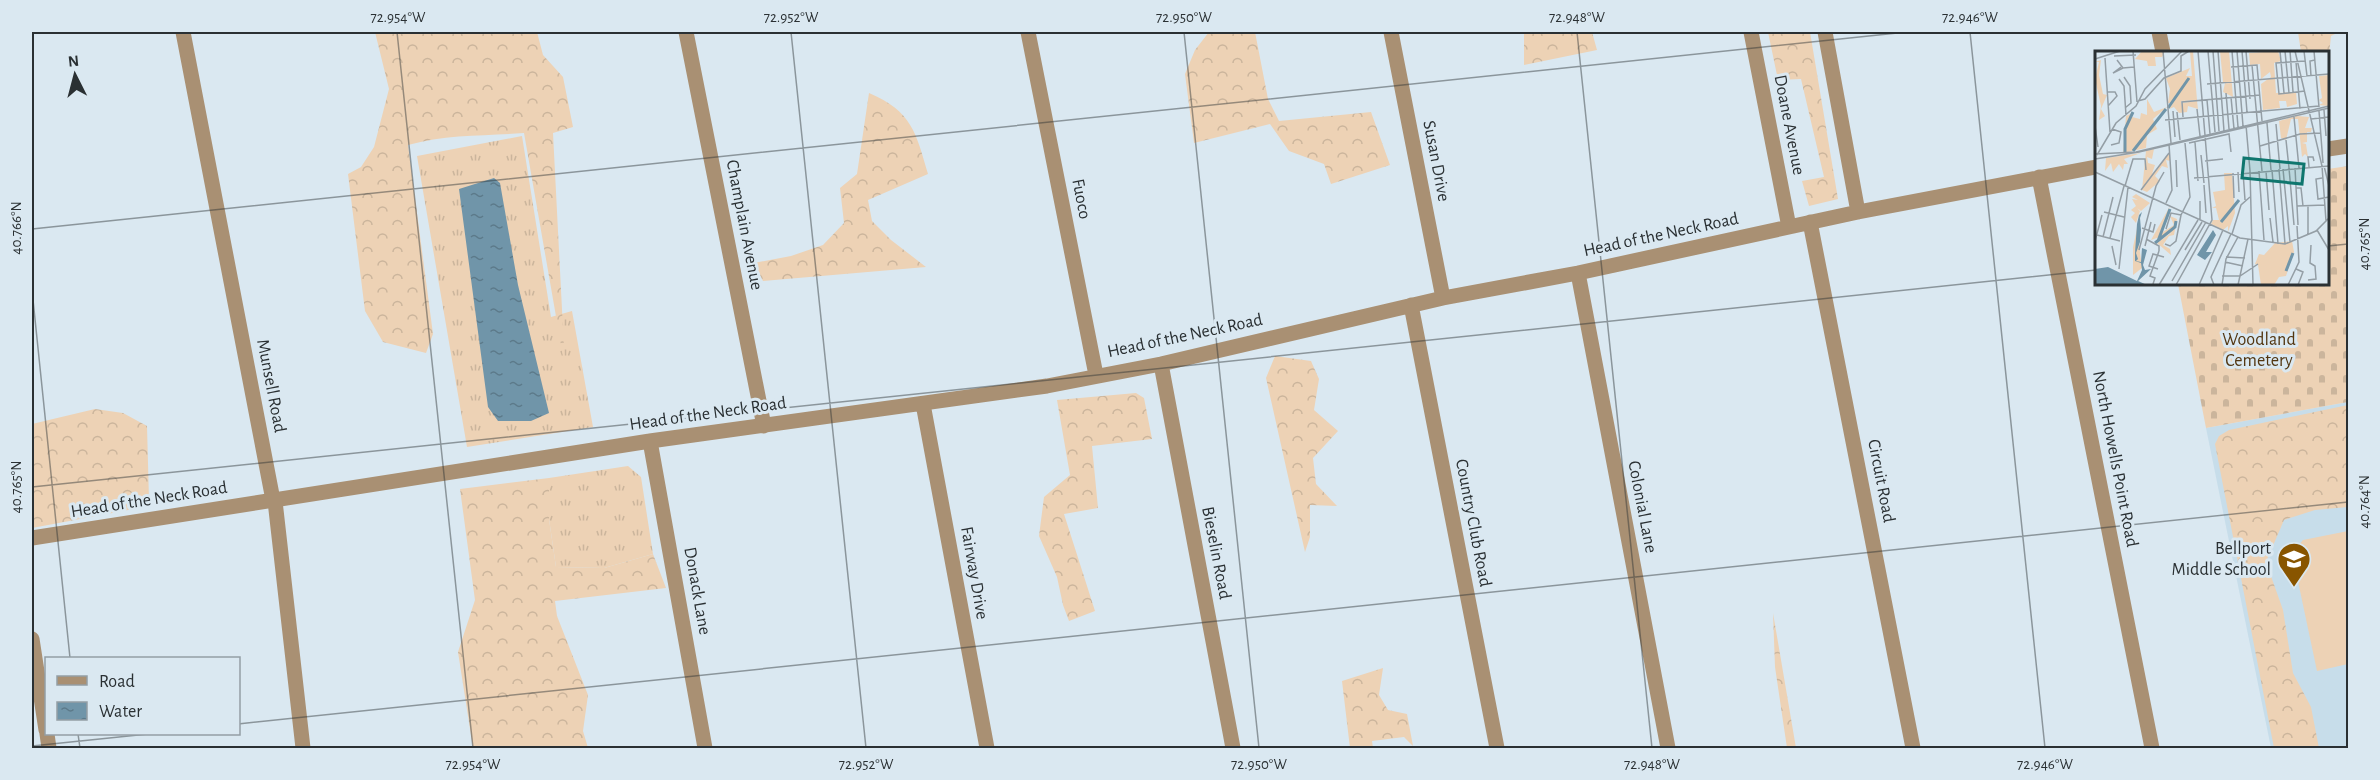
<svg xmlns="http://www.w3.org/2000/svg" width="2380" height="780" font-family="'Alegreya Sans',sans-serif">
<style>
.built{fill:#c7ddea}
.grass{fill:url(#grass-tufts)}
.forest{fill:url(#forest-crowns)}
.cemetery{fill:url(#cemetery-stones)}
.garden{fill:#edd2b5}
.water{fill:url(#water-ripples)}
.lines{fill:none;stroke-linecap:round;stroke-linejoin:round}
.street{stroke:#a99073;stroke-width:15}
.ticks{fill:none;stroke:#2a3033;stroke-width:1.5;stroke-opacity:0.45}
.labels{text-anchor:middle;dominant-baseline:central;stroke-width:6;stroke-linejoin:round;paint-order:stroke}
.street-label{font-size:18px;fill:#2a3033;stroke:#dae8f1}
.park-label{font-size:18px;fill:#523611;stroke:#dae8f1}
.poi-label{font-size:18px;fill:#2a3033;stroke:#dae8f1;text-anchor:end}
.inset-river{fill:none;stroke:#7095a9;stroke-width:3}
.inset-road{fill:none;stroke:#949ea5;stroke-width:1.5}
.view{fill:#0f766e;fill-opacity:0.15;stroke:#0f766e;stroke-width:3}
.inset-edge{fill:none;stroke:#2a3033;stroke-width:3}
.neatline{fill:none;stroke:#2a3033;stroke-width:2}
.ticks-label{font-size:15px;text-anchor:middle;fill:#2a3033}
</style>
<defs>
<pattern id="grass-tufts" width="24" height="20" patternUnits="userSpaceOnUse" patternTransform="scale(1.5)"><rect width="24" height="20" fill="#edd2b5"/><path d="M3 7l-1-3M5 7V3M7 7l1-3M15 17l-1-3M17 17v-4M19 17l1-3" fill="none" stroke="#cbb59c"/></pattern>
<pattern id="forest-crowns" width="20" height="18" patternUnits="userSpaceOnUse" patternTransform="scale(1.5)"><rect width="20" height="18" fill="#edd2b5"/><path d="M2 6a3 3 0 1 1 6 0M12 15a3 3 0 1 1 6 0" fill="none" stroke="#cbb59c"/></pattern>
<pattern id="cemetery-stones" width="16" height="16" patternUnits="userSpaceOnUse" patternTransform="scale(1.5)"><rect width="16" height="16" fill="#edd2b5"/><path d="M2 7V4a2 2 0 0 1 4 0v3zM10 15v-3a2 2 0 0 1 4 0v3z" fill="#cbb59c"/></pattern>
<pattern id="water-ripples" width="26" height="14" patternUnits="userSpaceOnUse" patternTransform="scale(1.5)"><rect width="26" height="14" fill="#7095a9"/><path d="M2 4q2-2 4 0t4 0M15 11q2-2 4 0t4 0" fill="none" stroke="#5c7a8a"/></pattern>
</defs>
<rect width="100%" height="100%" fill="#dae8f1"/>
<path class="built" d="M2348 402V748H2271L2206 428Z"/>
<path class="grass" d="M522 136 551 317 572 311 593 427 467 447 417 156Z
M628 466 641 477 653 554 604 568 556 567 549 519V478Z"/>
<path class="forest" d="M375 32H537L543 55 563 77 573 127 553 133 565 368 524 133C485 136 446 134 408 145L433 334 426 353 383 342 365 311 348 174 361 167 374 147 389 89Z
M1209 32H1255L1268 99 1279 121 1371 112 1390 165 1331 184 1324 164 1289 151 1270 124 1194 143 1185 74 1195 50Z
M1524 32H1592L1597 50 1524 65Z
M1768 32H1810L1838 199 1809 206 1802 181 1824 177 1801 79 1778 80Z
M2298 32H2339L2331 36 2328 65V52H2301Z
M869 93C912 111 916 133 928 174L868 200 872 221 891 240 926 267 763 281 754 263 791 256 823 245 844 223 840 188 857 174Z
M1275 356 1311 361 1319 379 1314 410 1338 431 1313 458 1316 484 1337 506 1310 505V537L1305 552 1266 378Z
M1136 393 1144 398 1152 439 1092 446 1098 508 1064 514 1095 611 1069 621 1063 605 1057 577 1039 536 1044 497 1070 475 1057 400Z
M2348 405V507L2315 510 2284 520 2266 562 2283 610 2293 673 2311 707 2319 748H2274L2215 444 2219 436 2229 430Z
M95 409 123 413 147 426 149 500 139 508 32 528V424Z
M549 478V519L556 567 604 568 653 554 666 588 555 601 557 616 588 695 583 731 588 748H473L458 652 475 600 460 489Z
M1773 613 1796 748H1787L1775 667Z
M1383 668 1379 695 1388 710 1407 714 1413 746 1404 737 1372 741 1373 748H1350L1342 681Z"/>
<path class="cemetery" d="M2348 166V402L2206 428 2178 284H2328V169Z"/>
<path class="garden" d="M2348 531V664L2317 671 2292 553 2303 540Z"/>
<path class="water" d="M494 178 500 183 518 285 549 413 531 421H498L488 407 459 189Z"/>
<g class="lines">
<path class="street" d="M183 32 273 500
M686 32 764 426
M1028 32 1096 375
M1391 32 1443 298
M1751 32 1789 227
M1825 32 1858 212
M2159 32 2163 52
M2328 149 2348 146
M2039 177 2152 748
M1810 222 1913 748
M1578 273 1668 748
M1411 305 1497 748
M1161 364 1233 748
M923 404 987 748
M650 441 705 748
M275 501 303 748
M32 538 650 441 1047 386 1161 364 1443 298 1578 273 1858 212 2096 167
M32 639 46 730
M47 734 49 748"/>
</g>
<path class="ticks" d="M397 32 473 748M791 32 866 748M1184 32 1259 748M1577 32 1652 748M1970 32 2045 748M32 229 1907 32M2328 246 2348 244M32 290 70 658M32 487 2096 270M238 724 2348 502M78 734 80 748M32 746 148 734"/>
<defs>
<g id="school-pin" transform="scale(1.725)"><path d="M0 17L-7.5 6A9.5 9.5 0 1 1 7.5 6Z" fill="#850" stroke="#dae8f1"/><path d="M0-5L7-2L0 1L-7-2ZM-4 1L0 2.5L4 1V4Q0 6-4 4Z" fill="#fff"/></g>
</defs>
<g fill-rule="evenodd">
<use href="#school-pin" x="2294" y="559"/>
</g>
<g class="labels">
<g class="street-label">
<text transform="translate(1789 125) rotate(79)">Doane Avenue</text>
<text transform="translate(1436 161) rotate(79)">Susan Drive</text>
<text transform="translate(1081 199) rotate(79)">Fuoco</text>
<text transform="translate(744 225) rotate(79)">Champlain Avenue</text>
<text transform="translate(1661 235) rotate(-12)">Head of the Neck Road</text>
<text transform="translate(1185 336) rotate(-12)">Head of the Neck Road</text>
<text transform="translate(271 386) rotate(79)">Munsell Road</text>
<text transform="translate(708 414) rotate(-8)">Head of the Neck Road</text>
<text transform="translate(2115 459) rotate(79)">North Howells Point Road</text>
<text transform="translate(1881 481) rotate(79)">Circuit Road</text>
<text transform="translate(149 500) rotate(-9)">Head of the Neck Road</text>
<text transform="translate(1642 507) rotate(79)">Colonial Lane</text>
<text transform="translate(1473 523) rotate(79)">Country Club Road</text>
<text transform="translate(1216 553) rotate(79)">Bieselin Road</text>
<text transform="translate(974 573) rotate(80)">Fairway Drive</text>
<text transform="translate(697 591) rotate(80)">Donack Lane</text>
</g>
<g class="park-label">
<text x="2259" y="340">Woodland<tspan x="2259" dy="21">Cemetery</tspan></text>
</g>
<g class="poi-label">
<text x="2271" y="549">Bellport<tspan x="2271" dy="21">Middle School</tspan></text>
</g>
</g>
<g transform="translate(2095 51)">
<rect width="234" height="234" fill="#dae8f1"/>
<path d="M197 190 199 201 191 225 184 226 179 234H166L163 214 160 213 164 203 169 204 180 192Z" fill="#edd2b5"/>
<path d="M47 0H70L67 6H60L61 15H53L52 10 40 8ZM95 0H98L102 49 86 50 87 56V52L102 50 103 58 93 55 92 61 84 62 79 56 74 58 78 52H73L75 38 71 27 95 17 91 25H97ZM125 0H134L138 46 128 41 130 32 135 33 128 31ZM183 0 186 10 179 12 181 42 201 41 202 53 192 56 191 50H184L185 57 168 59 166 33 176 26 175 21 166 28 165 13 155 14 154 2ZM6 9 4 24 8 43 12 44 6 58 10 65 4 69 6 55 0 28 4 11H0ZM234 24 233 55 224 54 228 52 224 49 227 47 224 25ZM52 48 59 61 72 56 58 68 62 78 52 84 51 97 28 102 31 65 37 62V66L45 68 46 62 52 64ZM202 65 214 66 210 77H217L216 81H212V91L207 92 211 93 213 106 210 103 207 106 203 68H196L191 89 186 87 184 70ZM59 98 57 108 52 106 53 112 60 114 57 123 74 103 75 110 71 109 73 117 67 115 60 125 65 130 52 141 47 139 51 100ZM46 102 29 108 33 113H29L28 119 24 113 18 121 16 112 10 120 11 107ZM41 143 55 152 46 160 42 157 45 160 41 172 36 166 40 162 36 159 41 155 37 148 43 149 37 146ZM75 155 66 182 79 174 75 165 82 168 79 184 74 185 68 194 75 198 76 204 62 192 76 182 56 189Z" fill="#edd2b5"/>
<path d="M42 178 47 217 38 224V196Z" fill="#edd2b5"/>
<path d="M129 122H137L140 162 133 181V175L128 179 116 173 118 169H124L121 157H117L121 155 118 141 130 139Z" fill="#edd2b5"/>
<path d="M47 161 45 167 46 179 45 191 41 202 43 208 41 210 46 211 47 197 52 199 48 214 50 219 56 218 43 230 52 234H0V218L13 216 42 230 47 219 46 212 40 210V202L42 173 44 164ZM118 179 121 184 111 201H117L110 209 102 204Z" fill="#7095a9"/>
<path class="inset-river" d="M73 57 94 27M38 100 71 58M30 101V78L38 61M126 171 144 149M63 190 75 158M60 192 80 176 81 170M191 220 198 202"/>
<path class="inset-road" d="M38 0 42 51M68 0 76 92M113 0 120 81M118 0 124 80M123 0 129 80M137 0 143 76M142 0 148 75M147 0 152 61M151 0 155 48M185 0 189 42M190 0 194 42M195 0 198 41M200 0 227 115 231 170M209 0 212 25M219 0 224 56M19 5 41 4M10 7 15 81M0 8 25 0M22 9 28 17 39 16M201 11 205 58M157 14 167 120M26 16 18 22 28 17M136 16 162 14 167 70M216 25 215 10 220 9M29 26 35 35 36 52 30 57M24 28 29 35 31 64M112 33 234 23M210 40 184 43 181 12 210 10M12 41H20L22 45 13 55M131 42 134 78M136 46 139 78M112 49 115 83M43 50 50 48 69 27 86 20V5L94 0M102 58 105 85M229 59 231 85M78 60 80 86M224 60 228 112M82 61 85 89M88 66 87 51 165 44M199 66 204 117M216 68 234 66M70 69 224 55M172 72 176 119M181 73 185 118M151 74 155 120M0 75 3 96M191 89 194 117M100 91 103 130M94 92 134 83 136 101M16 94 24 92 26 81 17 78M165 95 205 83 226 82M0 103 41 101 234 55M2 104 21 72 41 55 50 38 87 0M106 104 109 132M0 108 44 101 234 57M81 109 82 136M110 110 128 108M229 115 234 135M214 116 213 106H218L219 110M194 117 199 174M200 117 203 174M184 118 190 193M188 118 195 191M177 119 183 193M155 120 158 234M164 120 169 189M171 120 174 159M0 121 145 187 190 193 221 180 234 167M143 121 144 141M148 121 150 149M138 122 139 147M99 127 234 115M227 127 221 128 223 148 234 146M109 134 111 162M30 135 38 108H50L51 119M201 137H206L208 155M46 139 74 102M71 152 77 139 74 93M202 155 230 154M9 161 29 166M175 167 178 191M105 169V150M47 177 58 181 60 173M71 178 76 162 86 164M222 179 234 199M137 183 146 154 155 146M2 184 25 190M213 184V155M8 186 18 146M15 187 29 135M51 188 64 195V200M0 190 7 164M70 193 75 195 81 190 86 164 95 146 90 92M17 195 21 214M50 195 56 171M44 199 61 135 69 121M90 199 107 171M131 206 150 207M130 211 148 215M24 218 33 136M63 218 54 215 58 203 69 206M201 218 208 221 203 234M127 225H145L163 213M213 229 221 228 220 215 215 212 216 194M77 230 111 171M58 233 60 227 55 225 64 200M64 234 103 169M81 234 117 169 103 0M104 234 128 179M119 234 116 226 136 183M127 234 131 208 143 186M143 234 153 188M193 234 204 211 202 175"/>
<path class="view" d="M149 107 209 113 207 133 147 127Z"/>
<rect width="234" height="234" class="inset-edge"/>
</g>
<rect width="2380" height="780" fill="none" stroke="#dae8f1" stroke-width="66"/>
<rect x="45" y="657" width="195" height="78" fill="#dae8f1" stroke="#949ea5" stroke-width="1.5"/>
<rect x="57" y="676" width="30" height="9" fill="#a99073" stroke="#949ea5" stroke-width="1.5"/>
<text x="99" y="687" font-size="18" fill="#2a3033">Road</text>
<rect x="57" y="702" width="30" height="18" fill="url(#water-ripples)" stroke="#949ea5" stroke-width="1.5"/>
<text x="99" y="717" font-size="18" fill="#2a3033">Water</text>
<g transform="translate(75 75) rotate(354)" stroke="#dae8f1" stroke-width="4.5" paint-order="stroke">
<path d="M0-4.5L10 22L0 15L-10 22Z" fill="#2a3033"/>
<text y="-9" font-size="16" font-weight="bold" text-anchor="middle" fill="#2a3033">N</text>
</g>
<rect x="33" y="33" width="2314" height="714" class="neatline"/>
<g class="ticks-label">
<text x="398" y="22">72.954°W</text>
<text x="791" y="22">72.952°W</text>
<text x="1184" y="22">72.950°W</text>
<text x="1577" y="22">72.948°W</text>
<text x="1970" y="22">72.946°W</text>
<text transform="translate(16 228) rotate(-90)" y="5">40.766°N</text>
<text transform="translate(2364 244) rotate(-90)" y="5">40.765°N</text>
<text transform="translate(16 487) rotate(-90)" y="5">40.765°N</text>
<text transform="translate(2364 502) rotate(-90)" y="5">40.764°N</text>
<text x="473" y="769">72.954°W</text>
<text x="866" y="769">72.952°W</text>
<text x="1259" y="769">72.950°W</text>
<text x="1652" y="769">72.948°W</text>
<text x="2045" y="769">72.946°W</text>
</g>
</svg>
